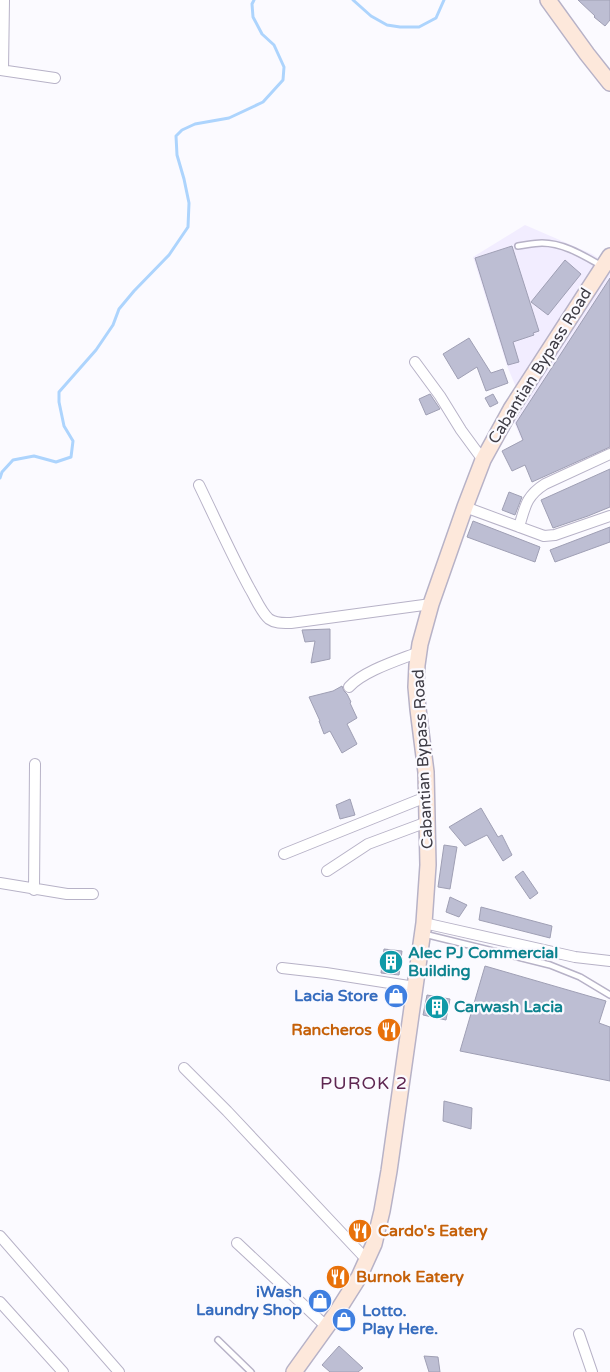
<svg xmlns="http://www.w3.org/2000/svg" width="610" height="1372" font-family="'Varela Round',sans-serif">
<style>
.built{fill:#f2edff}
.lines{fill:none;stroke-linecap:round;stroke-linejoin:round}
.stream{stroke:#add4fd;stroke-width:3}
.building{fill:#bdbed3;stroke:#9f9fb4}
.lane-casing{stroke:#b7b2c7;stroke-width:8}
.street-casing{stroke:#b7b2c7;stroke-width:12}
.secondary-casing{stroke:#b7b2c7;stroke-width:18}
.lane{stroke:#fff;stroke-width:5}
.street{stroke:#fff;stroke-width:10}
.secondary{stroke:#fde8db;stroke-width:15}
.labels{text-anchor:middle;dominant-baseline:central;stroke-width:4.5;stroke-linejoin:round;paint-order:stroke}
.street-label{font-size:16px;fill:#3d3b44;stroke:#fbfaff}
.culture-label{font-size:16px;font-weight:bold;fill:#0d838f;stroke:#fbfaff;text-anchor:start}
.shop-label{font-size:16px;font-weight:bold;fill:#366cbe;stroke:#fbfaff;text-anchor:end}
.food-label{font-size:16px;font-weight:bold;fill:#c56008;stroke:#fbfaff;text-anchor:start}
.neighbourhood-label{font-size:18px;letter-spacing:1px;fill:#5e2651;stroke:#fbfaff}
</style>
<rect width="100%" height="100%" fill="#fbfaff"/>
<path class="built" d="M525 225 592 254 609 265H610V425L531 462 514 422 524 406 507 366 473 257Z"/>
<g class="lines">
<path class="stream" d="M353 0 371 16 387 25 400 27H419L436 18 444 0
M0 478 2 472 13 460 34 456 56 462 71 457 73 441 64 426 59 402V392L96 350 113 325 119 309 134 291 169 255 188 227 189 203 184 179 177 155 176 136 182 130 195 124 229 118 263 102 283 80 284 67 274 45 262 34 253 17 252 4 254 0"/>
</g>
<path class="building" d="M578 0H610V20L605 26 594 17 595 16Z
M512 246 539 331 533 333 534 335 513 342 519 362 508 365 475 258Z
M565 260 581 274 548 315 531 302Z
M610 278V447L532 482 525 465 512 471 502 451 523 440 516 423Z
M469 338 491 373 503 369 508 383 486 391 477 367 458 379 443 354Z
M430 394 440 409 426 415 419 399Z
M493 394 498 403 490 407 485 398Z
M610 469V507L588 516 553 528 541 500Z
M509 492 522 497 515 515 502 510Z
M473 521 540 547 535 562 467 537Z
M610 527V542L555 562 550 550Z
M330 629V659L311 663 315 641 305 642 302 630Z
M342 686 344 691 347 694 351 702 350 703 357 718 347 724 357 744 342 753 330 731 324 734 319 721H320L309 697 333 691Z
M350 799 355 815 340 819 336 805Z
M481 808 498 837 502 835 512 855 503 861 487 835 465 846 449 827Z
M444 845 457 847 450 889 438 887Z
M523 871 538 893 530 899 515 877Z
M450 897 467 905 459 917 446 912Z
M481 907 552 926 550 938 479 920Z
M384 949 402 951 399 975 381 973Z
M485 966 606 1001 599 1023 610 1027V1081L460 1051Z
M427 995 450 999 446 1020 423 1015Z
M444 1101 472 1108 471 1129 443 1121Z
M339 1346 363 1368 358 1372H330L322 1365Z
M424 1356 438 1357 440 1372H429Z"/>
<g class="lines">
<g class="lane-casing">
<path id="lane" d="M518 246C526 245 534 243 542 243 564 243 584 256 602 266
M424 934 550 965 580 977 610 995
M218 1340 251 1372"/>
</g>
<g class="street-casing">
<path id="street" d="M0 70 55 78
M3 70 4 0
M415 362 440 396 461 430 483 460
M199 485C216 520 232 556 250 589 256 599 261 612 269 619 276 624 284 623 291 623L431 604
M465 507 544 536 555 535 610 516
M519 527C525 507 526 496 545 484L610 454
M349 687C363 671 399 660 419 652
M284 854 426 797
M327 871 368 844 427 822
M0 883 67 894H93
M34 890 35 764
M424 923 575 957 610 961
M282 968 326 973 415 987
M184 1068 227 1111 367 1260
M0 1236 119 1372
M237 1243 327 1327
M0 1302 63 1372
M579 1334 592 1372"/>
</g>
<g class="secondary-casing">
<path id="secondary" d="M548 0 587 54 610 83
M294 1372 335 1315 359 1277 374 1244 382 1211 389 1171 424 923 428 865 426 772 418 709 416 687 417 665 420 644 431 604 465 507 483 460 511 409 610 256"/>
</g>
<use href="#lane" class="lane"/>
<use href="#street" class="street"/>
<use href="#secondary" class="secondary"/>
</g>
<defs>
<g id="building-disc" transform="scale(1.25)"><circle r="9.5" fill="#0f9aa8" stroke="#fbfaff"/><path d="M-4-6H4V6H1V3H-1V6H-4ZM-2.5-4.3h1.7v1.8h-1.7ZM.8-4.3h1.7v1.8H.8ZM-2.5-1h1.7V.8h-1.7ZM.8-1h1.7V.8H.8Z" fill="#fff"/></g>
<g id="shop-disc" transform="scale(1.25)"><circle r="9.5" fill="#3f7fe0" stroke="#fbfaff"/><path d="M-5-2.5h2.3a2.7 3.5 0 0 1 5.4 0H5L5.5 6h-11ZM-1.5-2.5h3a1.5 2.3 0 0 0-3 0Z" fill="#fff"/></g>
<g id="restaurant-disc" transform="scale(1.25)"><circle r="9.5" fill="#e8710a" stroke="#fbfaff"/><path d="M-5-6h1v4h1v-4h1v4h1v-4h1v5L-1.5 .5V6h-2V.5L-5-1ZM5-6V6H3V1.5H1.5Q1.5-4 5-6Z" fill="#fff"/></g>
</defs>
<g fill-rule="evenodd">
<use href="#building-disc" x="391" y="962"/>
<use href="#shop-disc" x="396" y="996"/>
<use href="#building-disc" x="437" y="1007"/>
<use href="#restaurant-disc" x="389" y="1030"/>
<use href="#restaurant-disc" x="360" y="1231"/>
<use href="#restaurant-disc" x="338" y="1277"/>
<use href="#shop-disc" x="320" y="1301"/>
<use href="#shop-disc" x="344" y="1320"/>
</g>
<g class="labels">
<g class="street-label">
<text transform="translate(540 366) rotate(-58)">Cabantian Bypass Road</text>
<text transform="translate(423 759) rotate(-93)">Cabantian Bypass Road</text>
</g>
<g class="culture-label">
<text x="408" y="953">Alec PJ Commercial<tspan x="408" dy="18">Building</tspan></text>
<text x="454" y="1007">Carwash Lacia</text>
</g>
<g class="shop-label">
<text x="378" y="996">Lacia Store</text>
<text x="302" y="1292">iWash<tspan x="302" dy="18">Laundry Shop</tspan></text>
<text x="362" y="1311" text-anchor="start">Lotto.<tspan x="362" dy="18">Play Here.</tspan></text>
</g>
<g class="food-label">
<text x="372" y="1030" text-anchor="end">Rancheros</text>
<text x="378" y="1231">Cardo's Eatery</text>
<text x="356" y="1277">Burnok Eatery</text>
</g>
<g class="neighbourhood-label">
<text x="364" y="1083">PUROK 2</text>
</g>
</g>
</svg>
